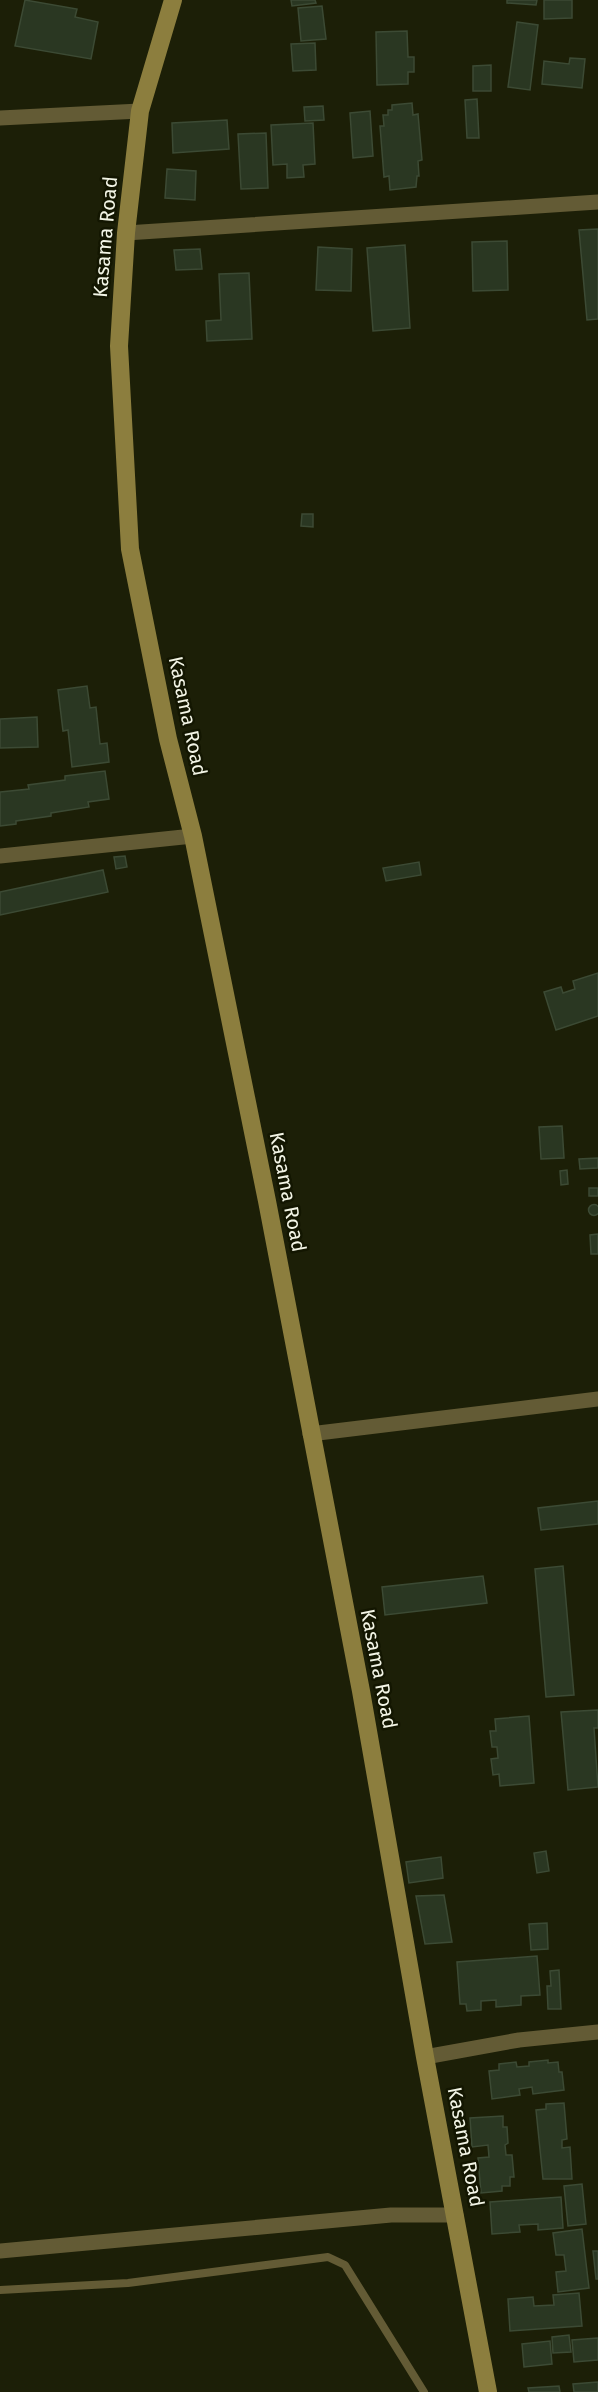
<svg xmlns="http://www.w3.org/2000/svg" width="598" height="2392" font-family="'Fira Sans',sans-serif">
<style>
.building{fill:#2a3722;stroke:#3c4a34;stroke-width:1.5}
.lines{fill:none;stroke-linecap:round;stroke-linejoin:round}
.lane{stroke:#635b35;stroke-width:8}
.street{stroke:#635b35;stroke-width:15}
.secondary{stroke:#8c7e3e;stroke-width:18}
.labels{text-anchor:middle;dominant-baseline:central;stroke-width:5;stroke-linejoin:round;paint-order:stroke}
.street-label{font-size:20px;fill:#f3f5e6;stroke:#131601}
</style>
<rect width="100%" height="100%" fill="#1c1f07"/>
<path class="building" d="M25 0 77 9 75 17 98 22 91 59 15 46Z
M291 0H315L316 3 292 6Z
M507 0H537L536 5 507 3Z
M544 0H572V18L544 19Z
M322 6 326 39 301 41 298 8Z
M517 22 538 25 530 90 508 87Z
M407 31 408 57H414V72H408V84L377 85 376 32Z
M315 43 316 70 293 71 291 44Z
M570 58 585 59 582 88 542 84 544 61 569 64Z
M491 65V91H473V66Z
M477 99 479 138H467L465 100Z
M412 103 413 115 418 114 422 160 418 161 419 176H417L416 187 390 190 389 176 384 177 380 126H384L383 115H388V110H392V105Z
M323 106 324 120 305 121 304 107Z
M370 111 373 156 353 158 350 113Z
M227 120 229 149 173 153 172 123Z
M313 123 315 164 303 165 304 177 287 178V164L273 165 271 125Z
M266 133 268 188 241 189 238 134Z
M167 169 196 171 195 200 165 198Z
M598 229V319L587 320 579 230Z
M507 241 508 290 473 291 472 242Z
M405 245 410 328 373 331 367 248Z
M318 247 352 249 351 291 316 290Z
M200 249 202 269 176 270 174 250Z
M249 273 252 339 207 341 206 321 221 320 219 274Z
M302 514H313V527L301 526Z
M87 686 90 708 96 707 100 744 107 743 109 762 72 767 68 730 63 731 58 690Z
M37 717 38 747 0 748V719Z
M105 771 109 799 88 802 89 807 51 813V816L16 821V824L0 826V792L29 789 28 785 65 780V776Z
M125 856 127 867 116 869 114 857Z
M419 862 421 875 386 881 383 868Z
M103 870 108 892 0 915V892Z
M598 973V1016L556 1030 544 992 561 987 563 993 575 989 573 981Z
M562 1126 564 1158 541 1159 539 1127Z
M598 1158V1168L580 1169 579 1159Z
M567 1170 568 1184 561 1185 560 1171Z
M589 1188H598V1196H589Z
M588.5 1210a5.5 5.5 0 1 1 11 0a5.5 5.5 0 1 1-11 0Z
M598 1234V1254H591L590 1235Z
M598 1501V1524L541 1530 538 1508Z
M563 1566 574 1695 546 1697 535 1569Z
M483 1576 487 1603 385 1615 382 1587Z
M598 1710V1728H594L598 1787 568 1790 561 1712Z
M529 1716 534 1783 500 1786 499 1774 493 1775 491 1759 498 1758 497 1747H492L490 1731H496L495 1719Z
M546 1851 549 1871 537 1873 534 1853Z
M441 1857 443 1878 409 1883 406 1862Z
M444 1895 452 1942 425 1944 416 1896Z
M547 1923 548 1949 531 1950 529 1924Z
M537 1956 540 1995 521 1996V2005L496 2007V2000L481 2001V2010L467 2011 466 2004H460L457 1962Z
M559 1970 561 2009H548L547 1986H551L550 1971Z
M548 2060V2063L558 2062 559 2072H562L564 2090 533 2094 532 2087 519 2089 520 2095 492 2099 489 2071 499 2070V2064L516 2062 517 2067 529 2066V2062Z
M564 2103 567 2139 562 2140V2148L570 2147 572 2179H543L536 2110 546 2109V2104Z
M503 2116V2127H507L508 2143 505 2145 506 2155H512L514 2177H510V2186H502V2191L481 2193 478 2158 489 2157 488 2145 472 2147 470 2118Z
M582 2184 586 2224 568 2226 564 2186Z
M561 2197 563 2228 538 2230V2224L519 2225 520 2232 492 2234 490 2202Z
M582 2229 589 2288 558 2292 556 2272 566 2271 564 2255H556L553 2233Z
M593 2251H598V2279H596Z
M579 2293 582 2326 510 2331 508 2299 533 2297 534 2306 554 2305 553 2295Z
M569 2335 571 2352 553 2353 552 2337Z
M598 2338V2360L574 2362 572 2340Z
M550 2341 552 2364 524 2367 522 2344Z
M598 2382V2392H574L573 2384Z
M559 2386 560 2392H529L528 2388Z"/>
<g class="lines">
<path class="lane" d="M0 2290 128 2283 328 2257 345 2265 424 2392"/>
<path class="street" d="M0 118 140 111
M126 233 598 202
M0 856 193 836
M310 1434 598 1399
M425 2057 519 2040 598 2032
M0 2251 391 2215H456"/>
<path class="secondary" d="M173 0 140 111 126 233 119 346 130 549 168 739 193 836 267 1201 361 1691 425 2057 488 2392"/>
</g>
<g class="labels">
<g class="street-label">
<text transform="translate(105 237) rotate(-85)">Kasama Road</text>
<text transform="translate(188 716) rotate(78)">Kasama Road</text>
<text transform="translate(288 1192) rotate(79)">Kasama Road</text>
<text transform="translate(379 1669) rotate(79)">Kasama Road</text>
<text transform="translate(466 2147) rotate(79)">Kasama Road</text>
</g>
</g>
</svg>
